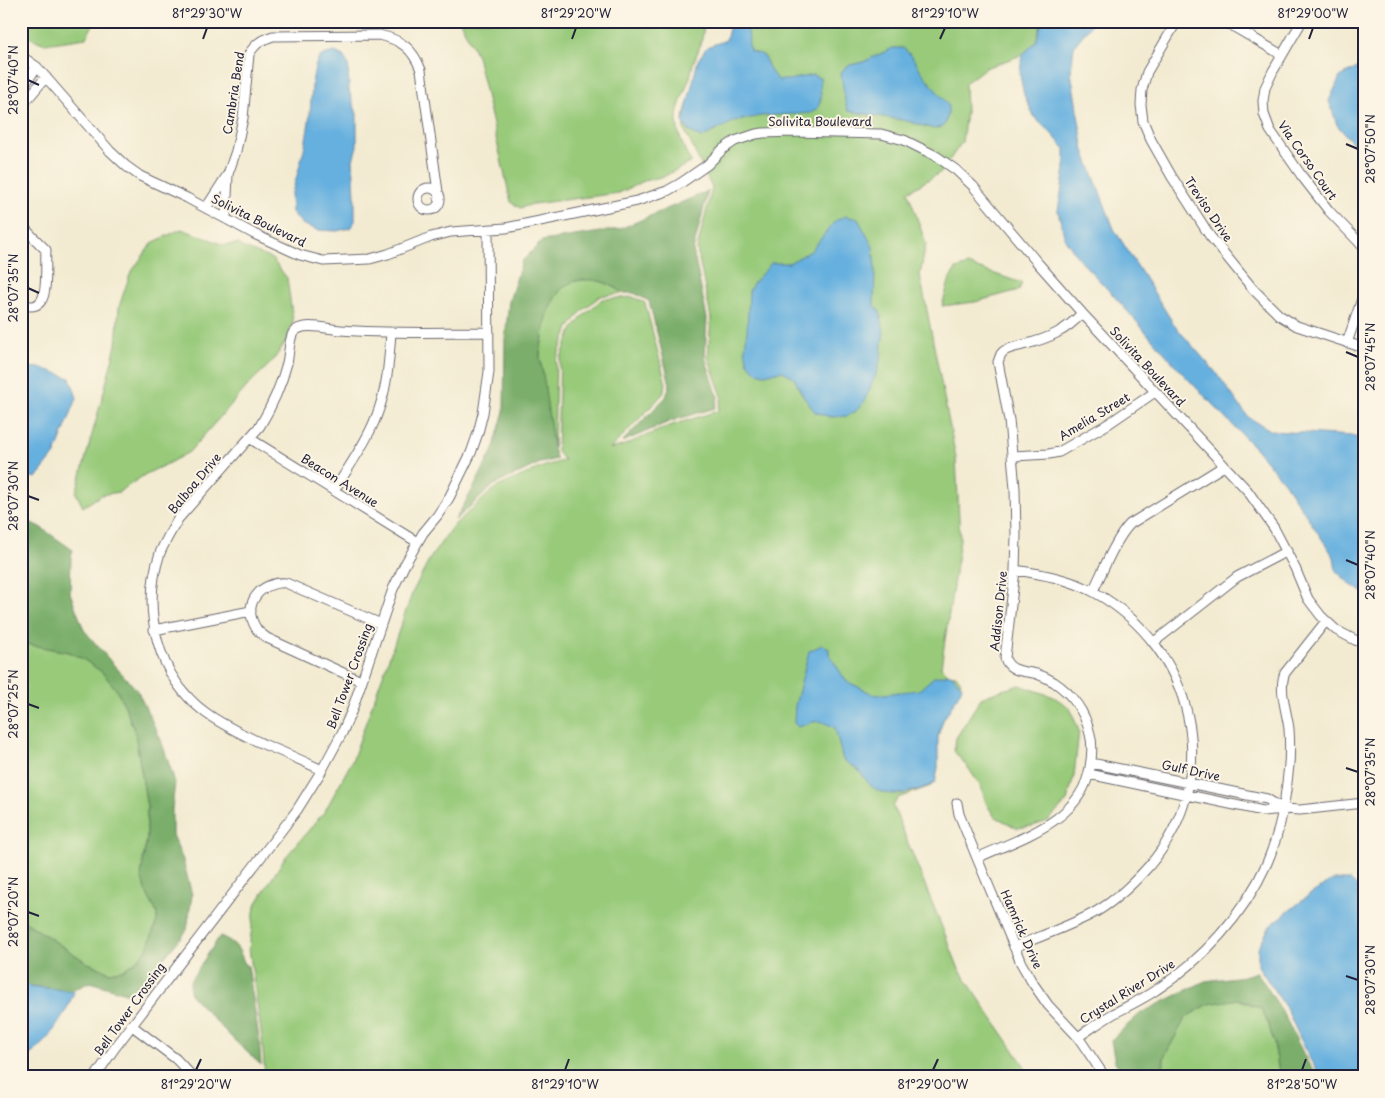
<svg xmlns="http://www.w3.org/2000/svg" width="1385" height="1098" font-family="'Playpen Sans',sans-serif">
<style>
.green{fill:#98ca7a;stroke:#5d765a}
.forest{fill:#7aae6a;stroke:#4e6852}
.water{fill:#66b0df;stroke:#44698d}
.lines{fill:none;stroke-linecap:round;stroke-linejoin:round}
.street-casing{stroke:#6b6870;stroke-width:11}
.street{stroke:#fff;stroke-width:9}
.ticks{fill:none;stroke:#22223b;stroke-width:2}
.labels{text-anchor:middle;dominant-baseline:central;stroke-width:4;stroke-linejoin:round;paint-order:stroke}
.street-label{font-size:12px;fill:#22223b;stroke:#fcf5e5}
.neatline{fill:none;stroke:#22223b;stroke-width:2}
.ticks-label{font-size:12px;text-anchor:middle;fill:#22223b}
</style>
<rect width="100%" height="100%" fill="#fcf5e5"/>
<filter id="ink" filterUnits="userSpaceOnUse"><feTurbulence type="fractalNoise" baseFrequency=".02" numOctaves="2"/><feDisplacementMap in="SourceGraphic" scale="10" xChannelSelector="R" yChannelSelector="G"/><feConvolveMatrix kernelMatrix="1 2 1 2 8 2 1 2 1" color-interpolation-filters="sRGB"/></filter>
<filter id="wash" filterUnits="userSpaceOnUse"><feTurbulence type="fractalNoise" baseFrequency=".0096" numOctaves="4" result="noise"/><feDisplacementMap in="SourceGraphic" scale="20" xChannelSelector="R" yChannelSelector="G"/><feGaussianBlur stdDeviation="1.12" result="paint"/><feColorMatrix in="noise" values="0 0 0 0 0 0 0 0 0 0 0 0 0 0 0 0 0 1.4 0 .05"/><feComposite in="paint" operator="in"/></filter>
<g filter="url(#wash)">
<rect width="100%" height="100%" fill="#f3ebd1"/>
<path class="green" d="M21 21H95L86 38 45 44 21 34Z
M460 21H703C705 34 700 47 695 59 692 64 692 71 690 77 686 88 681 99 678 110 674 127 683 147 691 162L665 176 644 181 619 193 533 204 520 208 511 202 477 56Z
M734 21H1042L1036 42 1022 55 985 68 965 83 966 113 962 142 941 172 908 192 926 244 920 275 956 458 960 539 941 667 948 674 956 675 961 682 958 693 941 724 935 749 936 777 931 786 898 798 893 806 959 969 1032 1077H265L262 1038 249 948 255 906 284 859 325 811 352 761 413 591 431 557 452 527 495 488 542 467 565 460 562 458 557 452 560 360 572 330 583 316 602 299 633 297 645 303 666 384 663 394 610 449 622 446 672 425 718 411 722 396 708 357 711 318 697 249 712 188 684 129 683 118 699 67 733 44Z
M181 229 199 235 224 245 239 244 242 247 272 259 287 278 293 321 287 340 272 362 253 380 189 452 171 462 146 474 119 492 101 495 83 507 76 493 106 384 116 345 119 307 130 274 152 243Z
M968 265 1022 283 1019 290 975 302 942 306 950 278 956 269Z
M593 279C604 282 614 286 623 293L600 296 581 312 569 328 556 360 554 447 548 417 540 356 545 322 552 302 562 288 571 282 581 280Z
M21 643 68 652 83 659 102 672 116 689 125 706 135 733 147 807V838L143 858 145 890 157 913V921L147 949 135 962 123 970 109 972 86 962 21 919Z
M1020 685 1054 697 1070 708 1079 731 1074 776 1067 801 1048 821 1033 826 1017 828 994 816 986 803 981 787 969 769 954 751 956 738 981 698 999 691Z
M1238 999 1251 1004 1261 1009 1268 1023 1274 1043 1280 1077H1163L1164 1057 1186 1017 1209 1004Z"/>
<path class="forest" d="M708 191 693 250 707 318 705 357 718 397 715 408 671 421 622 442 666 397 670 384 649 301 634 293H623C612 284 598 279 584 280 557 280 548 309 544 331 543 339 540 346 540 354 540 363 543 372 544 380 546 397 548 413 551 429 553 439 552 451 557 459L540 463 494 485 455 520 474 487 493 450 504 411 505 339 509 301 522 261 542 241 620 229Z
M21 518 40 527 73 550 71 556 70 593 84 630 112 663 137 690 161 740 175 782 172 809V835L183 860 192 895 187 930 156 968 129 994 90 982 71 991 21 985V919L86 962 109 972 123 970 135 962 147 949 157 921V913L145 890 141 875 147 838V807L135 733 125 706 116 689 102 672 83 659 68 652 21 643Z
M220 936C237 943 239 949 245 965L248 966 259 1038 261 1065 234 1040 190 994V981Z
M1257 972 1282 1011 1308 1063 1317 1077H1280L1274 1043 1268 1023 1261 1009 1251 1004 1238 999 1209 1004 1186 1017 1164 1057 1163 1077H1126L1115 1062 1111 1040 1141 1013 1205 981 1244 976Z"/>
<path class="water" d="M731 21H737L741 26 746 28C751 35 747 43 750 51L763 55C770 67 768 70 778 80H789L813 75 820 78 821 98 818 108 811 113 761 116 735 121 701 138 689 131 683 123 698 60 707 47 726 40Z
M1042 21H1094L1074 46 1071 72 1084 151 1114 229 1175 326 1218 375 1248 417 1272 431 1352 436 1364 440V593L1351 585 1336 571 1334 557 1284 482 1257 450 1185 376 1113 295 1078 258 1065 239 1058 211 1065 169V149L1052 134 1035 118 1024 95 1020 75 1022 55 1036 42Z
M893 48H903L911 55 923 74 948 105V114L945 124 942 127 934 129 907 121 848 111 845 101 841 73 846 66 863 62Z
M335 52 343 56 348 64 349 91 357 114V146L353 160 355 196V221L350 228 337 231 317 230 302 224 292 212 291 196C298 172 306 147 309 121 312 105 310 74 318 60 321 54 328 54 335 52Z
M1363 65 1364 66V156L1337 125 1329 101 1340 77Z
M845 216 858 219 873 247 875 269 874 305 880 312 884 332 882 344 881 356 877 372 864 402 856 411 847 416 831 417 815 412 803 396 794 378 783 371 765 374 756 372 748 363 745 350 747 331 749 292C753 279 764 274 771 263H789L811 251 835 221Z
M21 367 42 368 70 378 77 398 55 454 36 478 21 474Z
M822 645 829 649V654L846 681 875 695 919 690 934 677 951 674 962 686 960 692 943 720 938 736V768L935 783C915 792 887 802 869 784 866 780 863 775 859 771 855 767 849 764 843 760L835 728C817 718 817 721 798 727L794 723 795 706 809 651Z
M1333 880H1350L1364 893V1073L1348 1077 1321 1076 1311 1061 1286 1008 1258 966V948L1270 926 1309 895Z
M21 985 71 991 73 990 74 992C64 1019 46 1046 21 1061Z"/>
</g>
<g filter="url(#ink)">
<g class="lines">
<g class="street-casing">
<path id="street" d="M1177 21 1147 72 1142 90 1141 105 1143 121 1151 140 1172 177 1210 236 1253 289 1279 315 1297 326 1364 348
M1224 21 1282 55
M1302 21 1273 71 1265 88 1263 101 1264 114 1270 130 1301 175 1329 211 1357 240 1364 248
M21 56 37 67 110 151 126 166 140 176 187 198 254 234 300 255 323 261 370 259 388 254 431 237 451 232 506 228 637 201 667 191 681 183 707 165 723 149 735 141 756 134 763 133 792 132 881 134 904 140 936 156 956 170 973 186 1036 261 1082 313 1247 490 1274 528 1295 568 1308 599 1321 616 1336 630 1355 640 1364 643
M21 89 37 67
M21 104 25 102 46 77
M418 199a11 11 0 1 1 22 0a11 11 0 1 1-22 0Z
M206 208 228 174
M226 219 228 174 236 151 243 118 249 54C256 43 261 40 273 36L379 35C402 40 413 49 421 70L439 199
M21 225 46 250C45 263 48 292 41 301 36 308 29 306 23 305L21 300
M1347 343 1364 293
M249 438 417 542
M1013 456 1049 454 1059 452 1108 424 1155 392
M334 491C351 463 371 436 380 406 388 382 389 357 391 333
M1093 591C1102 573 1116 538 1130 524L1224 466
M154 630 251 611
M1154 642 1237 577 1287 551
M361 681 267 638C263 635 258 632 256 628 241 604 261 581 286 583L381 624
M1091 763 1267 799 1283 809
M322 770C303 761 283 752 263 744 244 735 224 726 206 713 157 677 141 610 160 553 165 541 172 530 178 519L260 426C272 406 281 386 287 363 289 355 289 340 293 333 301 321 328 329 340 330 390 334 439 332 489 332
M1089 774 1263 811 1283 809 1300 810 1364 803
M957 803 959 814 977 858 1021 963 1032 982 1048 1005 1078 1037 1105 1077
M977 858C1020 838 1082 821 1090 767 1092 756 1093 745 1090 734 1085 712 1072 694 1054 682 1049 679 1043 676 1037 674 1025 671 1009 672 1005 658L1015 570 1016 535 1015 489 1009 420 998 362 1001 354 1004 351C1011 347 1019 346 1027 344 1049 338 1066 331 1082 313
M1014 947C1039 937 1064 928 1088 916 1111 905 1132 885 1149 866 1225 777 1195 648 1094 592 1070 579 1042 574 1015 570
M131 1025 176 1059 193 1077
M1078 1037C1090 1029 1101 1021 1113 1014 1128 1006 1143 999 1156 990 1203 960 1244 914 1267 863 1279 835 1285 804 1288 774 1290 759 1290 744 1289 729 1287 712 1278 688 1285 673L1326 621
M95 1077 114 1049 297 810 322 770 342 733 352 710 393 589 405 564 423 533 437 516 449 498 471 453 478 433 483 413 489 372 488 230"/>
</g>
<use href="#street" class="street"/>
</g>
</g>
<path class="ticks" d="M203 39 207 28M572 39 576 28M940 39 945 28M1309 39 1313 28M28 80 39 85M1346 144 1358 149M28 288 39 293M1346 352 1358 357M28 496 39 500M1346 560 1358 565M28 704 39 708M1346 768 1358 772M28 912 39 916M1346 976 1358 980M196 1070 201 1059M565 1070 569 1059M933 1070 938 1059M1302 1070 1306 1059"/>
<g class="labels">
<g class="street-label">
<text transform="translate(233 93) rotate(-81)">Cambria Bend</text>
<text x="820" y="121">Solivita Boulevard</text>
<text transform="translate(1308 160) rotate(55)">Via Corso Court</text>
<text transform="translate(1209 209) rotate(56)">Treviso Drive</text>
<text transform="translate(259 220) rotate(26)">Solivita Boulevard</text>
<text transform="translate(1148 366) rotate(47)">Solivita Boulevard</text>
<text transform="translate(1094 416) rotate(-31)">Amelia Street</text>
<text transform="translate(340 480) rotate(32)">Beacon Avenue</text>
<text transform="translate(194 483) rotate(-50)">Balboa Drive</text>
<text transform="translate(998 611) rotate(-84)">Addison Drive</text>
<text transform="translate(349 676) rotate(-70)">Bell Tower Crossing</text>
<text transform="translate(1191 770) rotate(12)">Gulf Drive</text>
<text transform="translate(1022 929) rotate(66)">Hamrick Drive</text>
<text transform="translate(1127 991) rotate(-32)">Crystal River Drive</text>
<text transform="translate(129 1009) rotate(-54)">Bell Tower Crossing</text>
</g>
</g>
<rect width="1385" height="1098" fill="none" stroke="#fcf5e5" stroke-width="55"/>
<rect x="28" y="28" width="1330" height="1042" class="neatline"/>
<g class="ticks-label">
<text x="207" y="18">81°29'30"W</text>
<text x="576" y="18">81°29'20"W</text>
<text x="945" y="18">81°29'10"W</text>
<text x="1313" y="18">81°29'00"W</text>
<text transform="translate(14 80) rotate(-90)" y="4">28°07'40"N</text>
<text transform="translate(1371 149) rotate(-90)" y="4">28°07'50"N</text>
<text transform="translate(14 288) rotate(-90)" y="4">28°07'35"N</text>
<text transform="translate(1371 357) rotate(-90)" y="4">28°07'45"N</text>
<text transform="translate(14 496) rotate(-90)" y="4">28°07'30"N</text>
<text transform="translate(1371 565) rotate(-90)" y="4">28°07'40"N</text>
<text transform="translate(14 704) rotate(-90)" y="4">28°07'25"N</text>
<text transform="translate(1371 772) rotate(-90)" y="4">28°07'35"N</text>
<text transform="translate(14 912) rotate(-90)" y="4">28°07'20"N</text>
<text transform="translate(1371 980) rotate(-90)" y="4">28°07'30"N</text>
<text x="196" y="1089">81°29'20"W</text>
<text x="565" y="1089">81°29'10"W</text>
<text x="933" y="1089">81°29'00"W</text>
<text x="1302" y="1089">81°28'50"W</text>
</g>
</svg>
